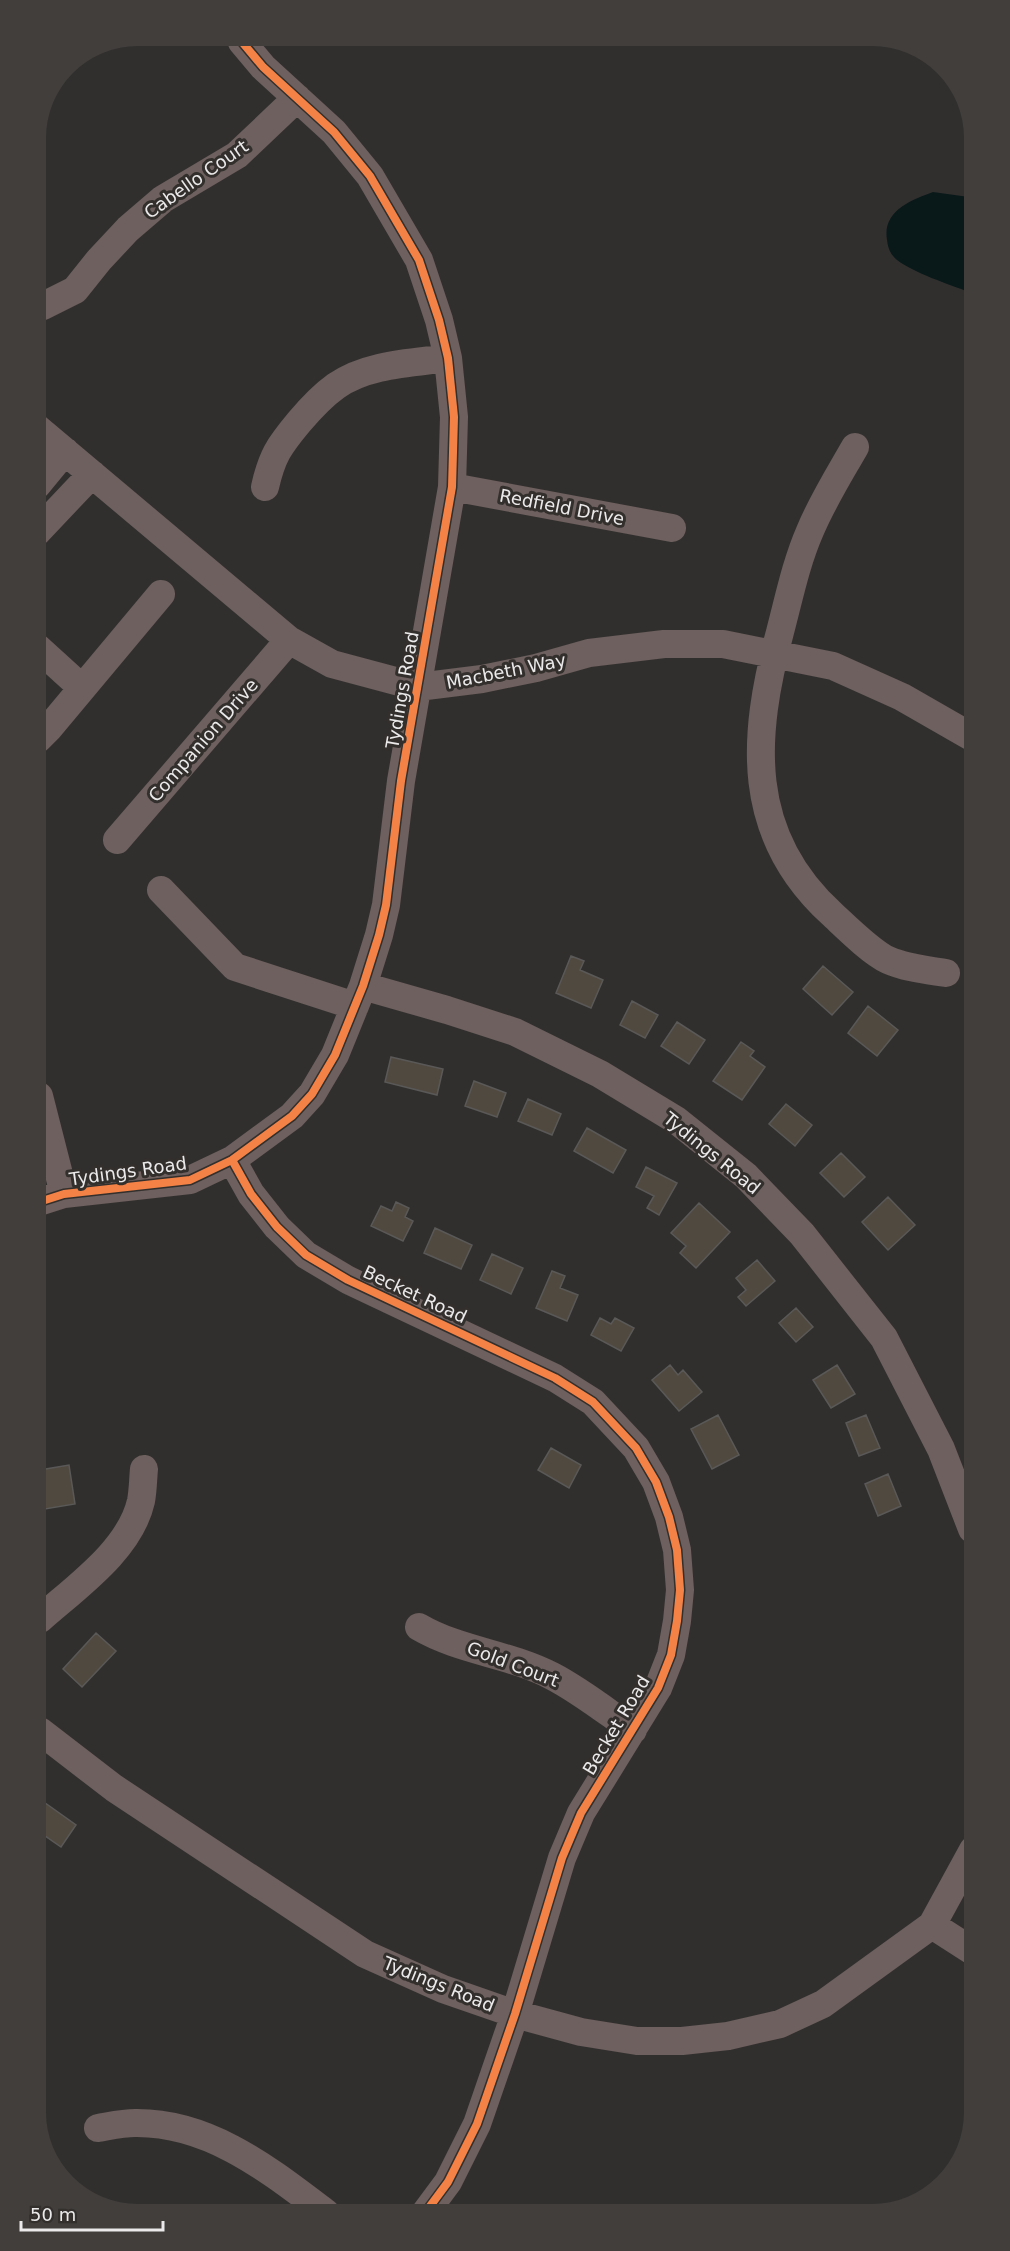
<svg xmlns="http://www.w3.org/2000/svg" width="1010" height="2251" font-family="'DejaVu Sans',sans-serif">
<style>
.water{fill:#091919}
.building{fill:#504940;stroke:#5a5958;stroke-width:1.5}
.lines{fill:none;stroke-linecap:round;stroke-linejoin:round}
.minor{stroke:#6d605e;stroke-width:28}
.cycleway-casing{stroke:#322f2d;stroke-width:11}
.cycleway{stroke:#f48246;stroke-width:8}
.labels{text-anchor:middle;dominant-baseline:central;stroke-width:6;stroke-linejoin:round;paint-order:stroke}
.street-label{font-size:18px;fill:#ebe9e9;stroke:#322f2d}
</style>
<rect width="100%" height="100%" fill="#312f2e"/>
<path class="water" d="M933 192 969 197V292C948 284 914 273 897 260 890 254 888 248 887 240 882 211 911 200 933 192Z"/>
<path class="building" d="M571 956 584 961 580 970 603 980 591 1008 556 993Z
M823 966 853 992 832 1015 803 989Z
M632 1001 658 1015 645 1038 620 1025Z
M868 1006 898 1030 877 1056 848 1033Z
M677 1022 705 1040 689 1064 661 1046Z
M741 1042 754 1051 750 1056 765 1067 742 1100 713 1081Z
M391 1057 443 1069 437 1095 385 1082Z
M474 1081 506 1093 497 1117 465 1106Z
M528 1099 561 1114 552 1135 518 1121Z
M786 1104 812 1125 795 1146 769 1124Z
M587 1128 626 1150 613 1173 574 1151Z
M841 1153 865 1177 844 1197 820 1173Z
M646 1167 677 1183 659 1215 647 1208 654 1196 636 1187Z
M888 1197 915 1225 888 1250 862 1222Z
M396 1202 409 1208 405 1217 413 1221 403 1241 371 1226 381 1206 392 1211Z
M699 1203 730 1232 696 1268 680 1253 686 1246 671 1233Z
M435 1228 472 1245 461 1269 424 1253Z
M492 1254 523 1268 511 1294 480 1280Z
M757 1260 775 1281 746 1306 738 1297 746 1290 736 1278Z
M552 1271 565 1276 560 1288 578 1295 567 1321 536 1308Z
M796 1308 813 1327 796 1342 779 1323Z
M600 1318 611 1324 615 1318 634 1328 621 1351 591 1335Z
M670 1365 678 1375 683 1370 702 1392 679 1411 652 1380Z
M837 1365 855 1394 831 1408 813 1380Z
M718 1415 739 1455 712 1469 691 1429Z
M866 1415 880 1448 859 1456 846 1423Z
M551 1448 581 1465 569 1488 538 1470Z
M69 1465 75 1504 45 1509 44 1501H40V1470Z
M888 1474 901 1506 878 1516 865 1484Z
M96 1633 116 1651 82 1687 63 1669Z
M41 1800 76 1825 61 1847 41 1833Z"/>
<g class="lines">
<path class="minor" d="M43 306 75 290 99 260 128 229 163 199 237 155 297 98
M37 428 289 640 332 664 418 687 482 679 536 668 589 653 664 644H723L833 666 902 697 970 736
M855 447C839 475 822 502 810 531 796 563 789 598 780 632 752 736 744 834 832 914 846 927 871 952 888 960 906 968 927 970 946 973
M37 485 65 451
M265 487C272 456 279 446 299 422 310 409 322 396 336 386 367 364 412 363 448 358
M452 487 672 528
M37 532 92 474
M38 648 82 688
M38 739 49 728 161 594
M117 840 289 640
M161 890 235 967 355 1006
M363 986 447 1010 515 1032 600 1074 676 1120 746 1176 802 1234 884 1338 941 1449 972 1529
M39 1096 64 1194
M232 1160 251 1194 277 1227 306 1255 348 1280 555 1378 593 1402 636 1448 656 1482 669 1517 677 1550 680 1590 677 1621 671 1655 658 1688 581 1813 562 1858 515 2014 477 2124 448 2182 425 2213
M39 1202 64 1194 190 1180 232 1160 292 1116 312 1094 335 1055 363 986 379 935 386 905 401 781 452 487 454 417 448 358 439 320 419 260 370 176 334 132 263 67 242 42
M40 1619C76 1587 130 1550 141 1501 143 1491 143 1479 144 1469
M419 1627C460 1651 510 1654 552 1676 581 1691 607 1712 633 1730
M40 1731 114 1788 365 1954 443 1989 515 2014 581 2032 637 2041H682L728 2036 780 2024 823 2004 932 1925 973 1850
M932 1925 974 1952
M98 2128C110 2126 123 2123 135 2123 210 2122 269 2170 326 2213"/>
<g class="cycleway-casing">
<path id="cycleway" d="M232 1160 251 1194 277 1227 306 1255 348 1280 555 1378 593 1402 636 1448 656 1482 669 1517 677 1550 680 1590 677 1621 671 1655 658 1688 581 1813 562 1858 515 2014 477 2124 448 2182 425 2213
M39 1202 64 1194 190 1180 232 1160 292 1116 312 1094 335 1055 363 986 379 935 386 905 401 781 452 487 454 417 448 358 439 320 419 260 370 176 334 132 263 67 242 42"/>
</g>
<use href="#cycleway" class="cycleway"/>
</g>
<g class="labels">
<g class="street-label">
<text transform="translate(196 179) rotate(-35)">Cabello Court</text>
<text transform="translate(562 507) rotate(11)">Redfield Drive</text>
<text transform="translate(506 671) rotate(-11)">Macbeth Way</text>
<text transform="translate(402 690) rotate(-80)">Tydings Road</text>
<text transform="translate(203 740) rotate(-49)">Companion Drive</text>
<text transform="translate(712 1153) rotate(39)">Tydings Road</text>
<text transform="translate(128 1171) rotate(-8)">Tydings Road</text>
<text transform="translate(415 1294) rotate(25)">Becket Road</text>
<text transform="translate(513 1664) rotate(21)">Gold Court</text>
<text transform="translate(616 1725) rotate(-59)">Becket Road</text>
<text transform="translate(439 1984) rotate(22)">Tydings Road</text>
</g>
</g>
<path d="M0 0H1010V2251H0ZM138 46H872A92 92 0 0 1 964 138V2112A92 92 0 0 1 872 2204H138A92 92 0 0 1 46 2112V138A92 92 0 0 1 138 46Z" fill="#413e3c" fill-rule="evenodd"/>
<path d="M21 2221v9h142v-9" fill="none" stroke="#ebe9e9" stroke-width="3"/>
<text x="30" y="2221" font-size="18" fill="#ebe9e9" stroke="#322f2d" stroke-width="4.5" paint-order="stroke">50 m</text>
</svg>
